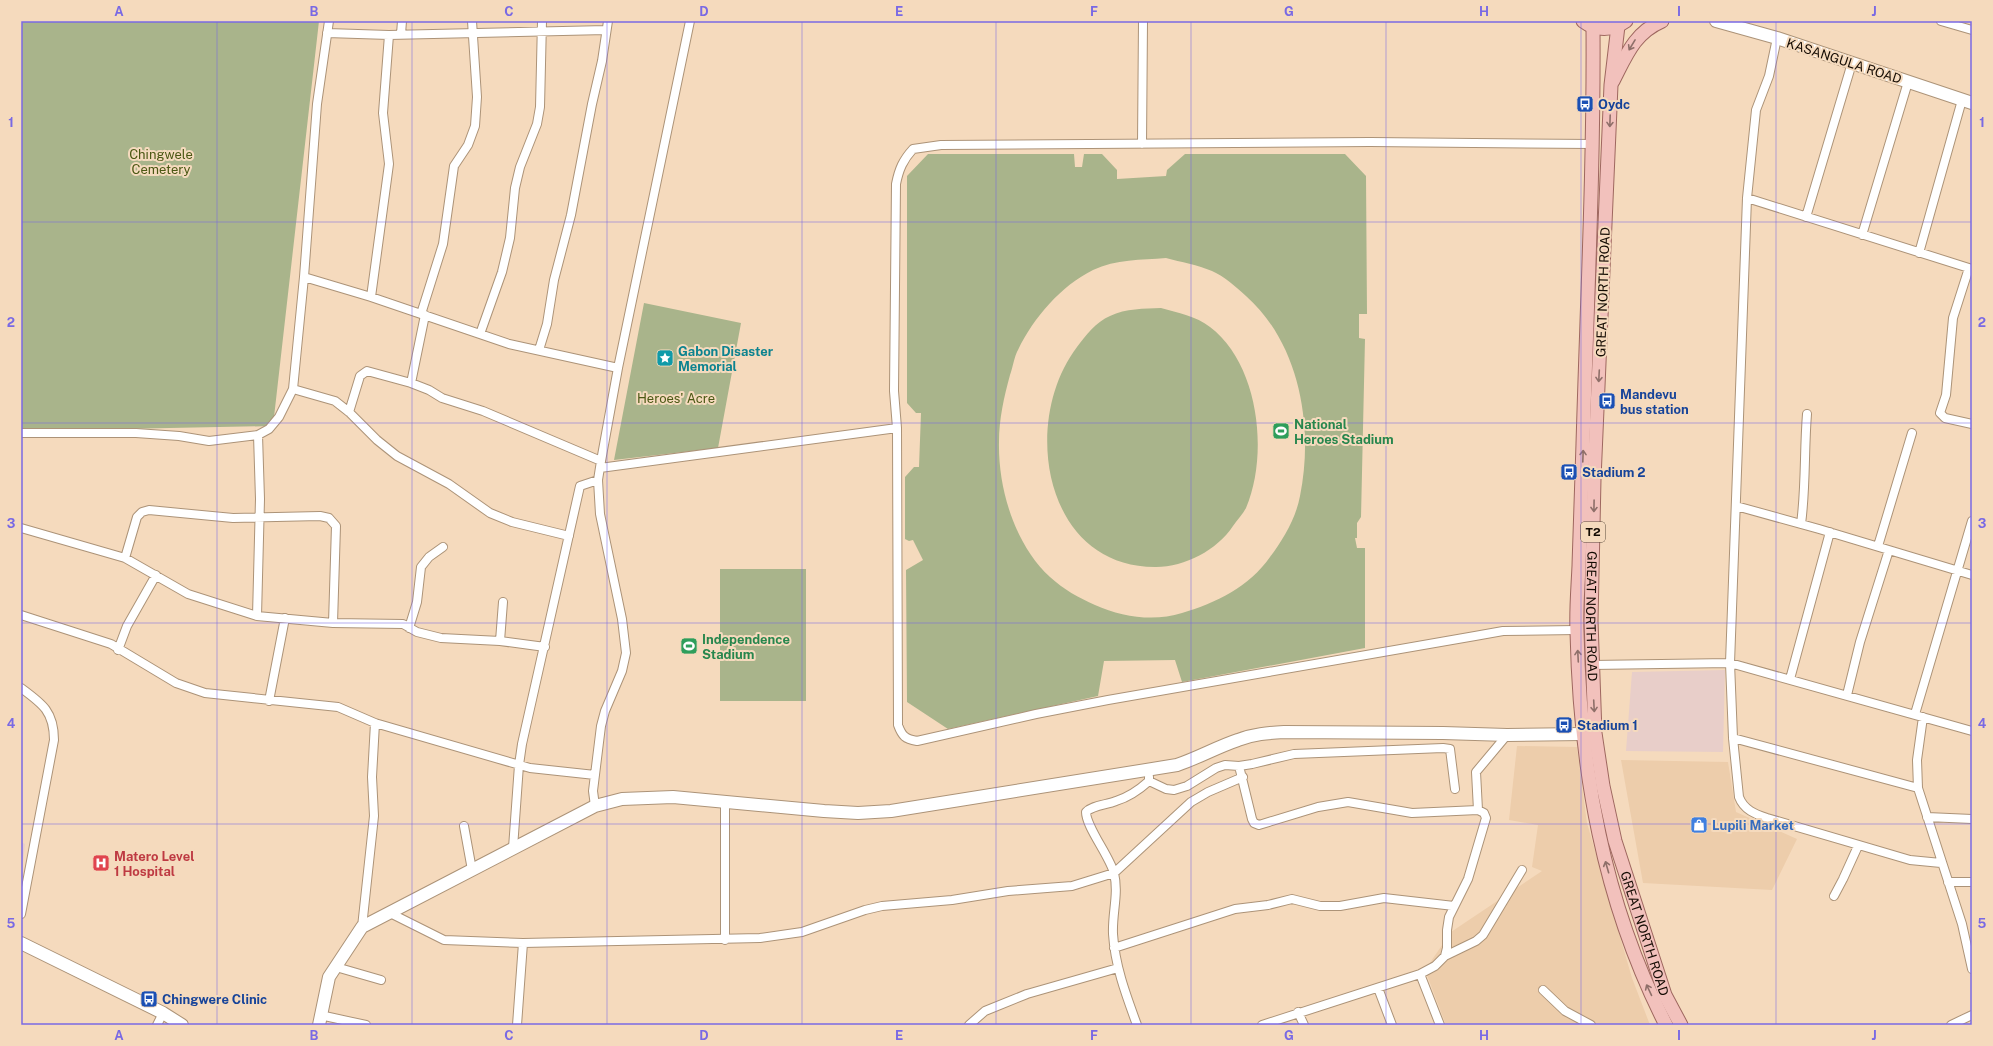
<svg xmlns="http://www.w3.org/2000/svg" width="1993" height="1046" font-family="'Public Sans',sans-serif">
<style>
.built{fill:#edcdab}
.education{fill:#e8cec9}
.green{fill:#a9b48b;fill-rule:evenodd}
.lines{fill:none;stroke-linecap:round;stroke-linejoin:round}
.street-casing{stroke:#ac9378;stroke-width:10}
.secondary-casing{stroke:#ac9378;stroke-width:14}
.primary-casing{stroke:#9e675f;stroke-width:15}
.street{stroke:#fff;stroke-width:8}
.secondary{stroke:#fff;stroke-width:12}
.primary{stroke:#f2c1bc;stroke-width:13}
.oneway{stroke:#8e6f69}
.grid{fill:none;stroke:#7969e4;stroke-width:1;stroke-opacity:0.55}
.labels{text-anchor:middle;dominant-baseline:central;stroke-width:4;stroke-linejoin:round;paint-order:stroke}
.shield{fill:#f5dabd;stroke:#58493b;stroke-width:1}
.shield-label{font-size:12px;font-weight:bold;fill:#140b03}
.street-label{font-size:13px;fill:#140b03;stroke:#f5dabd}
.transit-label{font-size:13px;font-weight:bold;fill:#164399;stroke:#f5dabd;text-anchor:start}
.park-label{font-size:13px;fill:#4b5814;stroke:#f5dabd}
.culture-label{font-size:13px;font-weight:bold;fill:#0d838f;stroke:#f5dabd;text-anchor:start}
.leisure-label{font-size:13px;font-weight:bold;fill:#27864d;stroke:#f5dabd;text-anchor:start}
.shop-label{font-size:13px;font-weight:bold;fill:#366cbe;stroke:#f5dabd;text-anchor:start}
.health-label{font-size:13px;font-weight:bold;fill:#be3a42;stroke:#f5dabd;text-anchor:start}
.neatline{fill:none;stroke:#7969e4;stroke-width:1.5}
.grid-label{font-size:13px;text-anchor:middle;font-weight:bold;fill:#7969e4}
</style>
<rect width="100%" height="100%" fill="#f5dabd"/>
<path class="built" d="M1517 746 1577 747 1587 823 1632 978 1650 1025H1446L1425 970 1451 932 1542 871 1532 867 1538 825 1509 820Z
M1621 760 1728 762 1736 812 1797 839 1772 890 1643 883Z"/>
<path class="education" d="M1725 670 1723 752 1626 751 1632 672Z
M21 842 25 844 21 880Z"/>
<path class="green" d="M21 21H319L273 426 21 431Z
M928 154H1074L1075 167H1082L1084 154H1102L1117 170V179L1166 176 1167 170 1185 154H1345L1366 176 1367 314H1359V338L1365 339 1361 517 1357 523V538H1355L1357 548H1365V648L1182 682 1175 660 1104 661 1098 696 948 729 907 702 906 570 923 560 913 540 909 541 905 539V477L914 467H919L921 413H916L907 403V176ZM1166 258C1181 262 1198 265 1212 271 1224 276 1236 287 1246 296 1300 344 1314 427 1300 496 1296 518 1283 540 1270 557 1249 587 1216 603 1182 613 1154 622 1122 617 1095 605 1079 598 1063 589 1050 577 1015 545 998 489 999 442 999 419 1004 397 1010 375 1013 367 1014 357 1018 350 1034 317 1061 286 1093 270 1116 259 1141 260 1166 258Z
M644 303 741 323 718 448 614 460Z
M1161 308C1178 313 1196 316 1210 327 1259 364 1269 454 1246 508 1243 514 1237 520 1233 526 1217 550 1185 567 1156 567 1044 568 1020 422 1077 347 1086 335 1096 322 1110 316 1126 308 1144 309 1161 308Z
M720 569H806V701H720Z"/>
<g class="lines">
<g class="street-casing">
<path id="street" d="M1941 21 1972 30
M327 33 389 35 606 30
M401 34 402 21
M1777 38 1769 76 1756 110 1747 198 1730 663 1733 738 1739 797C1744 810 1755 814 1767 818L1910 860 1941 863
M1142 144 1143 21
M1747 198 1972 269
M1806 217 1852 63
M1862 235 1908 82
M1919 253 1962 100
M1969 268 1953 318 1946 395 1940 413 1945 418 1972 424
M304 277 371 297 509 344 618 368
M371 297 389 164 383 113 389 35
M421 314 443 244 454 166 468 145 475 126 477 97 472 21
M480 334 502 272 510 238 515 188 520 167 537 124 540 107 542 21
M539 350 547 324 554 280 571 215 592 104 602 61 608 21
M411 383 425 315
M293 389 335 401 349 412 377 440 397 456 449 484 490 513 512 522 569 536
M349 412 360 376 367 371 411 383 429 390 442 398 483 411 601 461
M21 433H136L179 436 209 441 258 435 269 429 279 417 293 389 304 277 317 104 329 21
M600 468 897 428
M1736 506 1819 529 1972 575
M1801 524C1806 487 1804 451 1807 414
M21 528 125 558 188 594 257 616 333 623 403 624 417 632 441 638 500 641 545 647
M1878 546 1912 433
M125 558 137 517 142 512 149 510 233 518 320 516 329 518 336 526 333 623
M21 615 111 644 176 683 205 693 338 707 375 723 530 768 595 775
M257 616 260 499 258 435
M409 628 417 602 421 567 429 557 443 547
M1577 630 1503 631 1475 636 1108 700 1036 714 917 741C905 739 902 736 898 725L897 428 894 391 896 184C899 169 903 160 913 149L941 145 1370 142 1593 144
M500 641 503 602
M118 650 127 626 156 575
M1592 665 1730 663 1972 731
M1790 679 1830 532
M21 688C43 704 54 712 54 740L21 914
M1847 695 1860 642 1889 550
M269 701 285 618
M1915 714 1972 521
M1923 717 1917 760 1918 788 1962 924 1972 969
M1733 738 1918 788
M1239 766 1252 819 1254 823 1259 825 1318 807 1348 802 1412 813 1478 810 1484 813 1486 818 1468 879 1449 917 1447 930V948L1445 956 1435 966 1420 974 1262 1025
M1149 781 1166 789 1174 790 1187 786 1216 768 1225 765 1239 766 1252 764 1294 754 1443 748 1450 749 1455 789
M725 802V940
M595 806 593 791 601 726 605 711 622 671 626 653 622 619 600 514 598 480 601 461 618 368 690 21
M1478 810 1476 772 1507 735
M1927 817 1972 819
M464 826 472 870
M513 848 519 765 522 744 580 486 598 480
M1948 882H1972
M1834 896 1843 879 1858 846
M390 913 444 940 523 943 760 938 802 932 865 910 882 906 952 900 1008 891 1072 886 1114 873 1191 802 1208 792 1243 777
M362 927 374 816 372 777 375 723
M1114 948 1235 909 1268 905 1292 899 1320 906H1340L1384 898 1454 906
M1445 956 1476 941 1483 935 1522 870
M336 967 381 980
M1420 974 1440 1025
M1378 988 1392 1025
M1543 990 1565 1011 1591 1025
M1298 1012 1304 1025
M320 1015 366 1025
M157 1025 163 1013
M517 1025 523 943
M969 1025 985 1011 1027 994 1118 968
M1137 1025C1126 995 1115 966 1113 934 1112 913 1119 894 1114 873 1109 855 1086 827 1086 812 1093 805 1106 805 1116 801 1129 797 1139 790 1149 781V777
M1951 1025 1972 1015"/>
</g>
<g class="secondary-casing">
<path id="secondary" d="M1716 21 1777 38 1972 103
M21 943 163 1013 182 1025
M319 1025 329 977 362 927 595 806 622 799 673 797 824 811 858 813 891 811 1177 765C1198 758 1217 747 1238 740 1253 734 1268 733 1284 732L1443 733 1507 735 1582 734"/>
</g>
<g class="primary-casing">
<g id="primary">
<path d="M1583 21C1596 31 1612 31 1626 21"/>
<path id="s1" d="M1618 26 1611 85 1594 479 1591 621 1595 733 1603 786 1615 841 1665 995 1681 1025"/>
<path d="M1593 27C1594 166 1587 305 1583 444 1582 484 1580 525 1579 566 1578 588 1576 610 1577 632 1580 769 1603 902 1666 1025"/>
<path d="M1613 81C1626 56 1634 33 1662 21"/>
</g>
</g>
<use href="#street" class="street"/>
<use href="#secondary" class="secondary"/>
<use href="#primary" class="primary"/>
</g>
<defs><path id="oneway-shaft" d="M-6 0H5M1.5-3L5.5 0L1.5 3" fill="none" stroke-width="1.6" stroke-linecap="round" stroke-linejoin="round"/></defs>
<g class="oneway">
<use href="#oneway-shaft" transform="translate(1632 45) rotate(121)"/>
<use href="#oneway-shaft" transform="translate(1610 121) rotate(92)"/>
<use href="#oneway-shaft" transform="translate(1599 376) rotate(93)"/>
<use href="#oneway-shaft" transform="translate(1583 456) rotate(-88)"/>
<use href="#oneway-shaft" transform="translate(1594 506) rotate(91)"/>
<use href="#oneway-shaft" transform="translate(1578 656) rotate(-93)"/>
<use href="#oneway-shaft" transform="translate(1594 706) rotate(87)"/>
<use href="#oneway-shaft" transform="translate(1607 867) rotate(-106)"/>
<use href="#oneway-shaft" transform="translate(1649 990) rotate(-115)"/>
</g>
<path class="grid" d="M217 21V1025M412 21V1025M607 21V1025M802 21V1025M996 21V1025M1191 21V1025M1386 21V1025M1581 21V1025M1776 21V1025M21 222H1972M21 423H1972M21 623H1972M21 824H1972"/>
<defs>
<g id="bus-square" transform="scale(0.9)"><rect x="-9" y="-9" width="18" height="18" rx="4" fill="#1a4fb4" stroke="#f5dabd"/><path d="M-5-6H5V4H4V6H2V4H-2V6H-4V4H-5ZM-3.5-4V0h7V-4ZM-3.5 1.2v1.5H-2V1.2ZM2 1.2v1.5H3.5V1.2Z" fill="#fff"/></g>
<g id="sight-square" transform="scale(0.9)"><rect x="-9" y="-9" width="18" height="18" rx="4" fill="#0f9aa8" stroke="#f5dabd"/><path d="M0-6L1.8-2.2L6-1.7L2.9 1.2L3.7 5.4L0 3.3L-3.7 5.4L-2.9 1.2L-6-1.7L-1.8-2.2Z" fill="#fff"/></g>
<g id="stadium-square" transform="scale(0.9)"><rect x="-9" y="-9" width="18" height="18" rx="4" fill="#2e9e5b" stroke="#f5dabd"/><path d="M0-5a6.5 5 0 1 0 0 10a6.5 5 0 1 0 0-10ZM-3.5-1.8h7v3.6h-7Z" fill="#fff"/></g>
<g id="shop-square" transform="scale(0.9)"><rect x="-9" y="-9" width="18" height="18" rx="4" fill="#3f7fe0" stroke="#f5dabd"/><path d="M-5-2.5h2.3a2.7 3.5 0 0 1 5.4 0H5L5.5 6h-11ZM-1.5-2.5h3a1.5 2.3 0 0 0-3 0Z" fill="#fff"/></g>
<g id="hospital-square" transform="scale(0.9)"><rect x="-9" y="-9" width="18" height="18" rx="4" fill="#e0444e" stroke="#f5dabd"/><path d="M-5-5h3v3.5h4V-5h3V5h-3V1.5h-4V5h-3Z" fill="#fff"/></g>
</defs>
<g fill-rule="evenodd">
<use href="#bus-square" x="1585" y="104"/>
<use href="#sight-square" x="665" y="358"/>
<use href="#bus-square" x="1607" y="401"/>
<use href="#stadium-square" x="1281" y="431"/>
<use href="#bus-square" x="1569" y="472"/>
<use href="#stadium-square" x="689" y="646"/>
<use href="#bus-square" x="1564" y="725"/>
<use href="#shop-square" x="1699" y="825"/>
<use href="#hospital-square" x="101" y="863"/>
<use href="#bus-square" x="149" y="999"/>
</g>
<g class="labels">
<rect class="shield" x="1581" y="522" width="24" height="20" rx="3"/>
<g class="shield-label">
<text x="1593" y="532">T2</text>
</g>
<g class="street-label">
<text transform="translate(1844 61) rotate(18)">KASANGULA ROAD</text>
<text transform="translate(1603 292) rotate(-88)">GREAT NORTH ROAD</text>
<text stroke="none"><textPath href="#s1" startOffset="591">GREAT NORTH ROAD</textPath></text>
<text stroke="none"><textPath href="#s1" startOffset="915">GREAT NORTH ROAD</textPath></text>
</g>
<g class="transit-label">
<text x="1598" y="104">Oydc</text>
<text x="1620" y="394">Mandevu<tspan x="1620" dy="15">bus station</tspan></text>
<text x="1582" y="472">Stadium 2</text>
<text x="1577" y="725">Stadium 1</text>
<text x="162" y="999">Chingwere Clinic</text>
</g>
<g class="park-label">
<text x="161" y="154">Chingwele<tspan x="161" dy="15">Cemetery</tspan></text>
<text x="676" y="398">Heroes' Acre</text>
</g>
<g class="culture-label">
<text x="678" y="351">Gabon Disaster<tspan x="678" dy="15">Memorial</tspan></text>
</g>
<g class="leisure-label">
<text x="1294" y="424">National<tspan x="1294" dy="15">Heroes Stadium</tspan></text>
<text x="702" y="639">Independence<tspan x="702" dy="15">Stadium</tspan></text>
</g>
<g class="shop-label">
<text x="1712" y="825">Lupili Market</text>
</g>
<g class="health-label">
<text x="114" y="856">Matero Level<tspan x="114" dy="15">1 Hospital</tspan></text>
</g>
</g>
<rect width="1993" height="1046" fill="none" stroke="#f5dabd" stroke-width="44"/>
<rect x="22" y="22" width="1949" height="1002" class="neatline"/>
<g class="grid-label">
<text x="119" y="16">A</text>
<text x="314" y="16">B</text>
<text x="509" y="16">C</text>
<text x="704" y="16">D</text>
<text x="899" y="16">E</text>
<text x="1094" y="16">F</text>
<text x="1289" y="16">G</text>
<text x="1484" y="16">H</text>
<text x="1679" y="16">I</text>
<text x="1874" y="16">J</text>
<text x="11" y="127">1</text>
<text x="1982" y="127">1</text>
<text x="11" y="327">2</text>
<text x="1982" y="327">2</text>
<text x="11" y="528">3</text>
<text x="1982" y="528">3</text>
<text x="11" y="728">4</text>
<text x="1982" y="728">4</text>
<text x="11" y="928">5</text>
<text x="1982" y="928">5</text>
<text x="119" y="1040">A</text>
<text x="314" y="1040">B</text>
<text x="509" y="1040">C</text>
<text x="704" y="1040">D</text>
<text x="899" y="1040">E</text>
<text x="1094" y="1040">F</text>
<text x="1289" y="1040">G</text>
<text x="1484" y="1040">H</text>
<text x="1679" y="1040">I</text>
<text x="1874" y="1040">J</text>
</g>
</svg>
